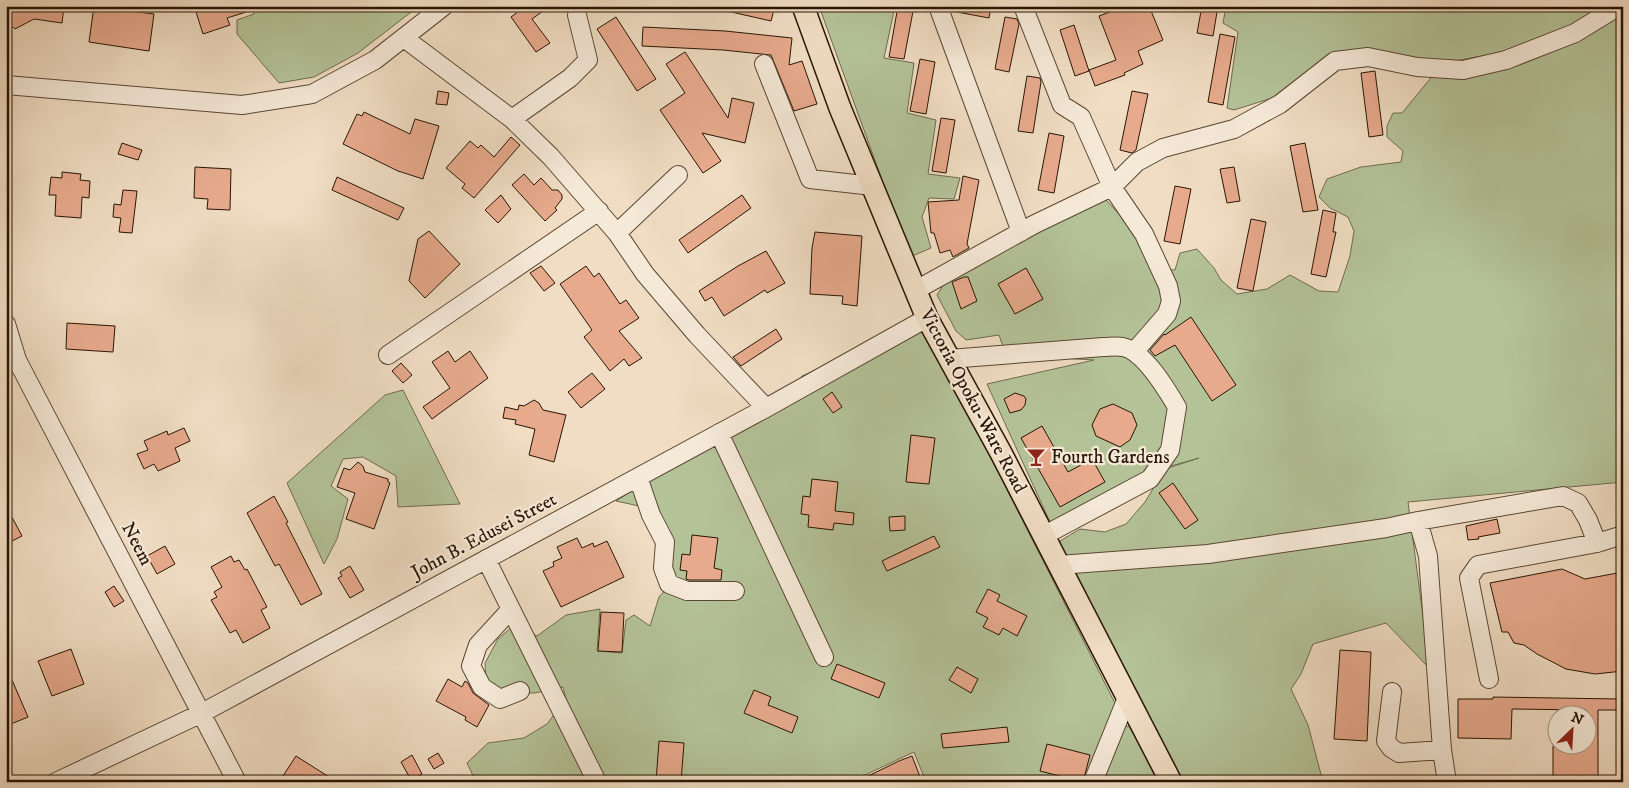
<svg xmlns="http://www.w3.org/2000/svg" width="1629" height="788" font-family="'IM FELL DW Pica',serif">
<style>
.green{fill:#b4c298;stroke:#6e6c4e}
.building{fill:#e7aa8d;stroke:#281503}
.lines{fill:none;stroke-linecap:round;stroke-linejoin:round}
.minor-casing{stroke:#5a4733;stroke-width:20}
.major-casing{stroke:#281503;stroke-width:24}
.minor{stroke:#f5e9d8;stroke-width:18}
.major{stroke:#f0ddc3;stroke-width:21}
.labels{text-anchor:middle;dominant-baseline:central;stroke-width:4.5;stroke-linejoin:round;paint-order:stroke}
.street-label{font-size:19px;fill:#281503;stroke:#f5e9d8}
.poi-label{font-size:19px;fill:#281503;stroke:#f5e9d8;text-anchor:start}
</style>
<rect width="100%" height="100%" fill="#f0ddc3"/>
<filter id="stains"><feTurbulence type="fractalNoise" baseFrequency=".004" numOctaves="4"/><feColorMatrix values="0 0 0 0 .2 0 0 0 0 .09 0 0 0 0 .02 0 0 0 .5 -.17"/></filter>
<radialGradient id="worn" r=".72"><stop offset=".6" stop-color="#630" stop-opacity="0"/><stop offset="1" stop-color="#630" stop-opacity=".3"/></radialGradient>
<path class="green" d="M252 6H419L358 53 314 77 279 83 237 34V20L254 14Z
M819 6H895L884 58 914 63 907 113 936 120 928 174 960 178 954 199 929 198 922 217 931 248 910 257Z
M1226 6H1606L1590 16 1519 49 1444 63 1340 53 1272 98 1234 110 1227 108 1238 32 1223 23Z
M1623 12V482L1408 502 1430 669 1386 623 1313 644 1301 674 1291 689 1308 725 1323 782H926L914 752 863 776 865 782H476L467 763 488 743 524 738 547 724 566 699 563 687 535 693H507L486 682 485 663 498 639 512 627 537 636 566 615 600 609 597 651 622 653 626 620 634 615 650 626 659 597 668 587 661 525 639 506 616 501 793 388 802 376 844 357 925 327 1127 727 1142 721 1059 558 1060 541 1080 529 1105 532 1126 524 1145 502 1165 469 1199 458 1140 475 1050 522 987 384 1094 360 1006 355 999 335 966 340 956 331 937 295 945 282 957 274 1105 199 1143 240 1159 269 1175 270 1180 253 1197 249 1214 268 1221 280 1237 294 1267 289 1290 275 1319 291 1338 292 1350 256 1354 231 1348 217 1330 208 1319 197 1327 179 1361 167 1401 162 1403 151 1387 137V126L1393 113H1402L1434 74 1458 76 1512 67 1556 49Z
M403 390 460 504 398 507 396 476 363 457 343 459 331 486 348 499 337 539 324 564 287 483 385 395Z"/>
<path class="building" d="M6 6H64L62 23 34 19 15 29 13 27 6 31Z
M94 6 154 14 149 51 89 42Z
M213 6H255L256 9 227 18 230 25 203 34 196 12Z
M526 6H550L532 19 550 43 536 52 511 17Z
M728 6H775L771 21 727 11Z
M898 6H914L904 59 889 57Z
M957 6H991L989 18 957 12Z
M1126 6H1149L1163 40 1138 51 1143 64 1124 73 1125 75 1095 86 1089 70 1116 60 1099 16Z
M1202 6H1218L1213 36 1197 33Z
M616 17 656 79 637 91 597 29Z
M1005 17 1017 19 1019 24 1009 72 995 69Z
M1074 25 1089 71 1075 76 1060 30Z
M643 27 725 31 792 38 789 65 802 61 817 104 794 111 771 55 723 50 642 46Z
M1220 34 1235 37 1223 105 1208 102Z
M685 52 728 118 732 98 754 103 745 143 702 133 721 161 703 173 660 110 685 93 666 64Z
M920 59 935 62 926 114 910 111Z
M1375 71 1383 135 1369 137 1361 73Z
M1027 76 1040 78 1041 82 1033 133 1018 131Z
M438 91 449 93 447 105 436 104Z
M1132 91 1148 94 1136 150 1132 153 1120 150Z
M364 112 410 134 415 119 439 126 423 179 398 171 343 144 357 114 362 116Z
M941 118 955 120 946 173 932 171Z
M1049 133 1064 136 1054 193 1038 190Z
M511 137 520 145 474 198 462 188 465 184 446 168 470 141 478 148 481 145 494 157Z
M122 143 142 150 138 160 118 154Z
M1305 143 1318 210 1303 212 1290 146Z
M195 167 231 169 230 210 207 209 208 199 194 198Z
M1234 167 1240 201 1227 203 1220 169Z
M62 172 81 174 80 180 90 181 89 198 82 197 81 218 55 216 56 195H49L51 177 62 178Z
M524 174 534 185 541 178 552 190H558L562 195V199L555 208 557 210 545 221 512 185Z
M963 176 979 180 967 244 969 248 953 257 950 250 940 253 934 233H931L928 202 959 200Z
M337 177 404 208 398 220 332 190Z
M1175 186 1191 189 1180 244 1164 241Z
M123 190 137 191 132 233 119 232 121 218 113 217 114 204 121 205Z
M501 195 511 209 498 223 485 210Z
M742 195 751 208 688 253 679 240Z
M1323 210 1336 213 1333 232H1336L1326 277 1311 274Z
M1251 219 1266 222 1253 291 1237 288Z
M429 231 460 264 425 298 409 281 418 239Z
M815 232 862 236 857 306 842 304 843 296 810 294 812 248Z
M766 251 785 283 767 293 765 290 724 316 712 297 705 301 699 291 738 266Z
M541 266 555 283 544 291 530 273Z
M586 266 594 277 599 273 620 304 626 300 639 318 619 331 642 358 629 366 624 359 610 371 584 337 592 330 560 284Z
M1026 268 1043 299 1015 314 998 284Z
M964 277H968L977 301 961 309 952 282Z
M1191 317 1236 385 1212 401 1175 345 1155 356 1150 350 1164 334 1165 335Z
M67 323 115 326 113 352 66 349Z
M776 329 782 339 741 366 733 357Z
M448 351 455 362 470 351 488 378 432 419 423 407 450 388 432 362Z
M401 363 412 375 403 383 392 371Z
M592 373 605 389 581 408 568 392Z
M832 392 842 407 833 413 823 399Z
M1015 393 1024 396 1026 399 1025 405 1021 410 1010 413 1004 399Z
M534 400 539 403 543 410 566 415 554 462 529 455 535 429 515 424 516 420 503 418 505 407 518 410 519 405 524 406Z
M1113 404 1132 413 1137 425 1130 440 1120 447 1096 436 1092 425 1100 409Z
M1042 426 1068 472 1092 459 1105 482 1060 507 1021 438Z
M184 428 190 441 175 448 180 461 158 471 154 464 144 469 137 454 148 450 144 441 167 431 168 435Z
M911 435 935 438 929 484 906 482Z
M358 462 363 466 365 472 388 479V482L390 483 374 529 346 519 355 493 337 487 344 468 350 470Z
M812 479 838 482 835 511 854 513 853 525 834 523 833 530 808 527 809 515 801 514 803 496 810 497Z
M1173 483 1198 520 1185 529 1159 493Z
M274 496 288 522 286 523 322 594 301 605 279 564 275 566 247 513Z
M6 506 22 536 6 544Z
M905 516V530L890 531 889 517Z
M1497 519 1500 533 1478 537 1479 539 1468 540 1466 526Z
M692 535 718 538 714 568 722 570 721 580H689L686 579 687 571 680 570 682 554 690 555Z
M934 536 940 547 887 571 882 561Z
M577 538 582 548 593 543 594 547 607 541 624 577 561 607 543 571 554 566 553 562 562 558 557 547Z
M165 546 175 564 157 574 147 556Z
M231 556 234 562 239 560 245 570 247 569 267 607 261 610 270 628 243 643 236 630 230 633 211 600 217 597 214 592 222 587 211 567Z
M350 566 364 590 350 598 338 578 342 576 340 572Z
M1562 569 1585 579 1623 572V671L1595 674 1566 669 1537 654 1524 645 1514 643 1508 632H1502L1490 583Z
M114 586 124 601 114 607 105 592Z
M988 589 1000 595 997 601 1027 616 1017 636 1003 628 999 635 983 627 988 618 976 612Z
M601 612 624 613 622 652 598 651Z
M71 649 84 684 52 696 38 661Z
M1340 650 1371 652 1367 741 1334 739Z
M837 664 885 683 879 698 831 679Z
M6 666 28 717 6 726Z
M957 667 978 679 971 693 949 680Z
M448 679 462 687 465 681 468 683 473 693 489 705 477 727 465 720 466 717 436 701Z
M754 690 771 697 768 705 798 717 792 733 744 713Z
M1493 697 1619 699V710H1598V782H1553V746H1586V710L1512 709 1511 739 1458 738V699H1493Z
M1007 727 1009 742 943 748 941 734Z
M659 741 684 743 681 782H656Z
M1047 744 1090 755 1083 782 1040 771Z
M438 753 444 763 434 769 428 759Z
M412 755 422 774 411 780 401 762Z
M296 756 337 782H293L283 776Z
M912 756 922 782H856L899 761Z"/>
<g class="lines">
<g class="minor-casing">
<path id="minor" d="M938 6 1021 232
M1023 6 1062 105 1081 117 1112 187 1144 234 1168 286 1171 301 1167 314 1134 352
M404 38 512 119 551 157 617 233 645 274 697 335 766 408
M764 64 810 179 873 186
M6 85 242 105 312 94 375 60 444 6
M512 119 570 78 588 60 577 15
M617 233 678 175
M916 290 1035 224 1112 187 1137 162 1163 148 1234 129 1280 104 1335 61 1368 57 1417 67 1463 70 1506 60 1575 33 1619 6
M6 324 17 360 237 782
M388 355 599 211
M949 359 1103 347C1109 347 1116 346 1123 347 1144 351 1167 390 1177 407L1170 450 1150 479 1043 536
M719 433 824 657
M638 477 651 515 665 542 663 568 669 584 687 591H735
M1418 521 1428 556 1442 750 1447 782
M486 559 597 782
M1059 565 1208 554 1386 528 1418 521 1563 496 1578 503 1588 520 1597 543
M511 609 478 645 471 666 482 687 500 699 520 691
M1489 679 1469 578 1478 565 1597 543 1623 535
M1392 692 1386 741 1391 748 1399 753 1442 750
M56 782 202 713 766 408 927 318
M1093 782 1127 698"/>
</g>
<g class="major-casing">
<path id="major" d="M803 6 840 108 927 318 1001 453 1171 782"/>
</g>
<use href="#minor" class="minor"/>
<use href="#major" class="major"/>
</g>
<defs>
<g id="bar-bare" transform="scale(1.5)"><path d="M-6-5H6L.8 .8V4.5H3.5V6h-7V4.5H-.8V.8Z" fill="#8f2418" stroke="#f5e9d8" stroke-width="2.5" paint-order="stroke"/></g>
</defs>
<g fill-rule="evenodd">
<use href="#bar-bare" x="1036" y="457"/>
</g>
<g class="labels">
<g class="street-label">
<text transform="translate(973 401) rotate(62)">Victoria Opoku-Ware Road</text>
<text transform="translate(484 536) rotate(-28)">John B. Edusei Street</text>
<text transform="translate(137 544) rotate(62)">Neem</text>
</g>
<g class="poi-label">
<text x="1051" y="457">Fourth Gardens</text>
</g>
</g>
<rect width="1629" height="788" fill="none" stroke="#f0ddc3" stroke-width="25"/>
<rect x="8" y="8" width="1614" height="773" fill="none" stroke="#281503" stroke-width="2.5"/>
<rect x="12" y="12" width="1604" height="763" fill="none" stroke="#281503"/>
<g transform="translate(1572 730) rotate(25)"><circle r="24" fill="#f5e9d8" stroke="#a39483"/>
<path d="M0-4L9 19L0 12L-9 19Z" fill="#8f2418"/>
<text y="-8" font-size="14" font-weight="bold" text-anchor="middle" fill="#281503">N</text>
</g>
<rect width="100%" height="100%" filter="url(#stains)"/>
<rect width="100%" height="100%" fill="url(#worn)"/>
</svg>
